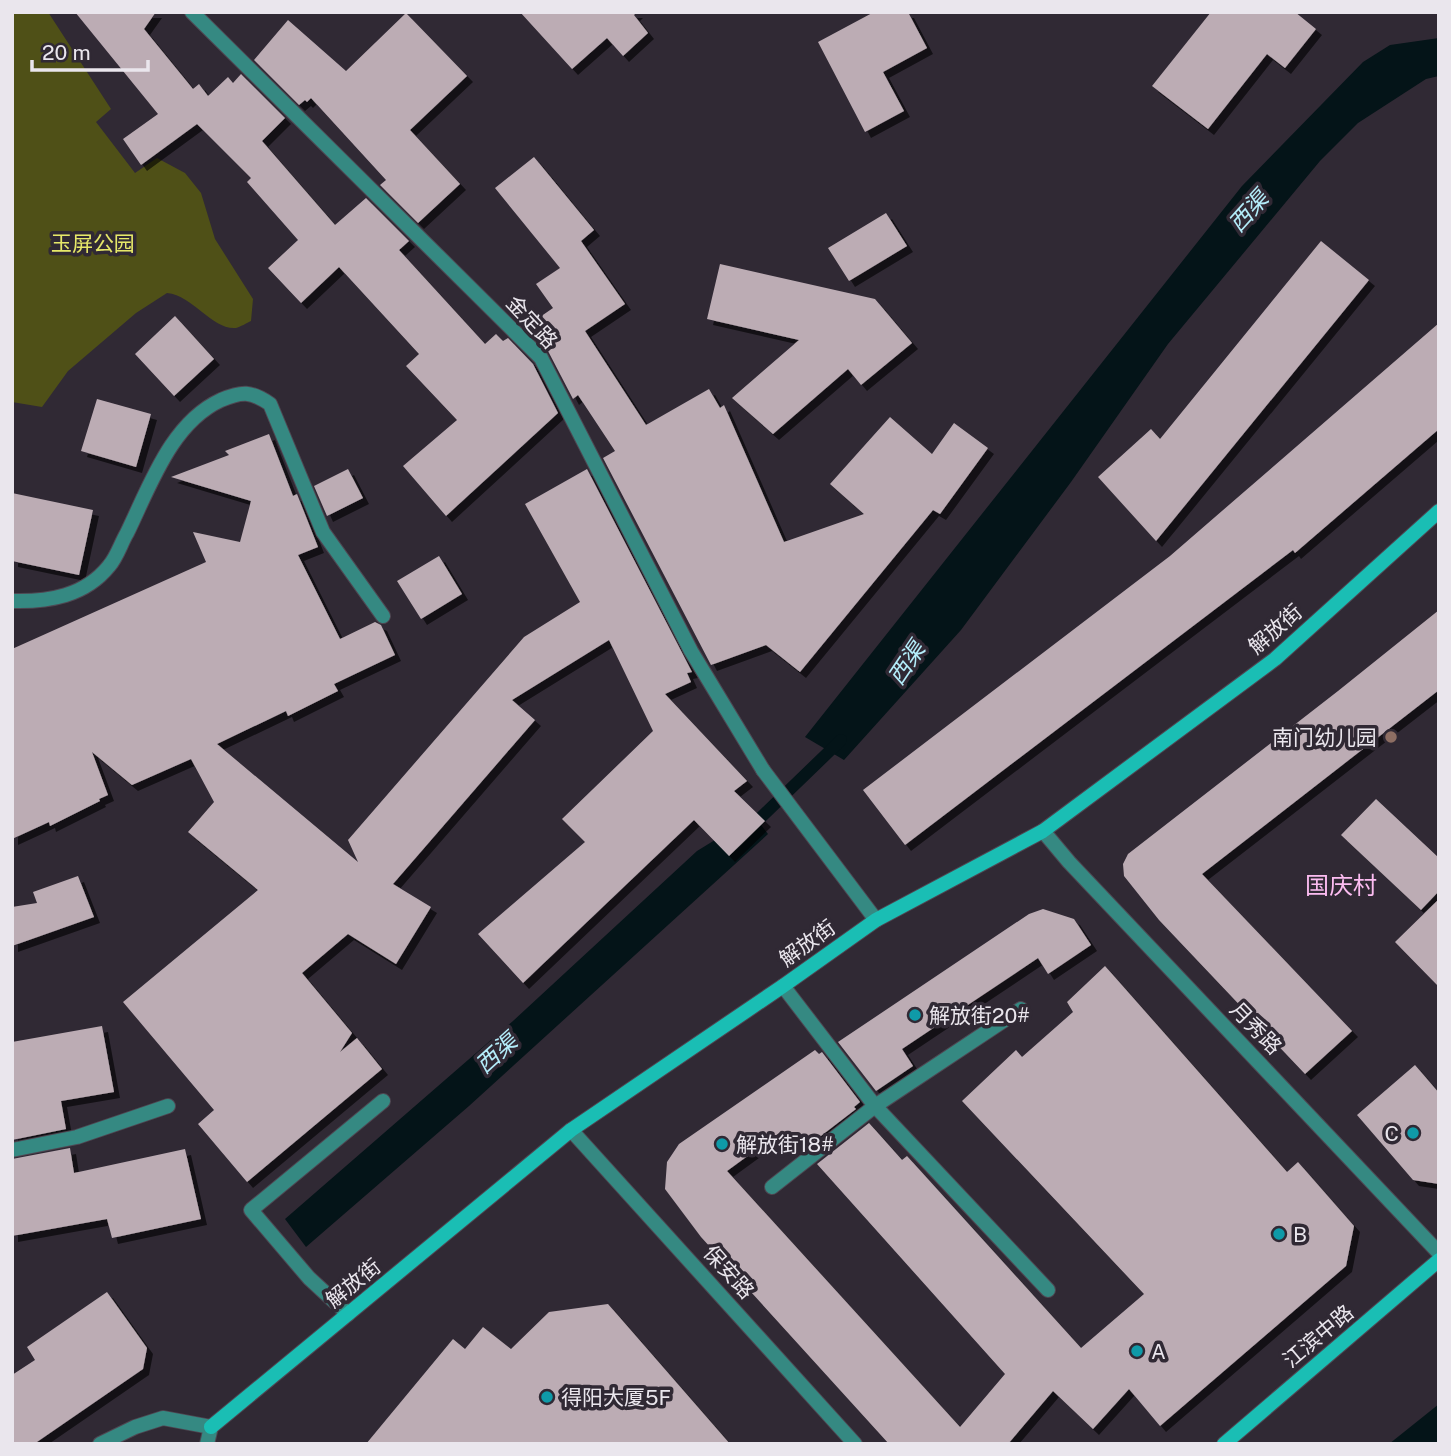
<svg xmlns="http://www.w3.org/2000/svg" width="1451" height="1456" font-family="'Public Sans','Noto Sans SC',sans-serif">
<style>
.green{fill:#4f5017}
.water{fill:#041418}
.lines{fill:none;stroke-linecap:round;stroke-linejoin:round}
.stream{stroke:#041418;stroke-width:12}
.building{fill:#bcacb4;filter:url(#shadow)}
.lane-casing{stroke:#4e4752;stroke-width:16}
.street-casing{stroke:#4e4752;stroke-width:16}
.secondary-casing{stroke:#4e4752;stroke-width:16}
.lane{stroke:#358982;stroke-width:14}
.street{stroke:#358982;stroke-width:14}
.secondary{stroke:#1abeb4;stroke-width:14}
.education-dot{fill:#8d6e63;stroke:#302934;stroke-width:2.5}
.culture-dot{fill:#0f9aa8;stroke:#302934;stroke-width:2.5}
.labels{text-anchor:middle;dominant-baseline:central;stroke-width:7;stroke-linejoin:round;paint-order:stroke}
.park-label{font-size:21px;fill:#e6e869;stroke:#302934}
.street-label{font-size:21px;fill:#eae6ed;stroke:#302934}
.poi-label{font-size:21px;fill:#eae6ed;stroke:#302934;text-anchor:start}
.water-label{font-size:23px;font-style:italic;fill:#b4edfa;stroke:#302934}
.quarter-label{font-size:24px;fill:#fcbcf1;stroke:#302934}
</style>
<defs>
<filter id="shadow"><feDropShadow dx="6" dy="6" stdDeviation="0" flood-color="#0009"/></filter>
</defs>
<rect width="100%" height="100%" fill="#302934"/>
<path class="green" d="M12 12H48L111 109 96 122 135 173 157 158 185 173 201 193 215 239 253 299 251 321C247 323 240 327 236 328 212 330 194 296 167 293L136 313 68 371 42 407 12 402Z"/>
<path class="water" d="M1439 38V76L1426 79 1358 123 1320 161 1168 344 1071 482 961 630 844 760 805 737 1242 186 1363 62 1390 45Z
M754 816 768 834 469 1106 306 1247 285 1219 513 1021 697 851Z
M1439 1404V1444H1389Z"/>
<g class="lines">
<path class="stream" d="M751 827 841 740"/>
</g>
<path class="building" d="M75 12H156L144 29 193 89 199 84 208 96 228 77 233 83 241 74 285 118 262 141 335 225 366 198 409 241 399 250 485 344 496 334 503 341 508 338 533 364 558 413 446 516 403 466 457 420 406 366 419 354 339 267 301 303 268 268 298 240 247 182 251 178 197 124 141 165 123 139 158 114Z
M520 12H637L634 15 648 33 623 56 607 38 572 69Z
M874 12H908L927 48 883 72 904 111 865 132 818 42Z
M1211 12H1295L1316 29 1285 68 1267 54 1208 129 1152 86Z
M406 13 467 76 410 130 460 184 418 223 380 185 386 180 311 98 307 102 305 100 299 105 254 60 288 20 346 71Z
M534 157 594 230 581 241 625 304 585 331 646 425 709 389 720 408 724 405 784 542 864 514 830 484 890 417 932 454 954 423 988 448 940 514 933 510 800 672 766 645 711 665 603 458 615 451 578 395 573 399 548 351 524 328 553 308 536 284 560 268 495 188Z
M886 213 907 246 849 281 828 248Z
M1321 241 1369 280 1156 541 1098 477 1151 429 1160 439Z
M720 264 875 299 912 343 861 385 848 369 773 434 732 398 799 340 707 319Z
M175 316 214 359 174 396 135 354Z
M1439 323V429L1295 553 1293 550 905 845 863 790 1170 556Z
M97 399 151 414 136 467 81 451Z
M269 434 293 496 297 494 318 547 298 555 340 639 375 622 381 625 395 655 334 684 338 691 288 716 286 711 217 744 358 862 348 840 524 637 580 602 525 504 587 469 692 672 687 673 691 682 665 694 747 781 734 791 765 821 729 856 694 820 523 983 478 934 585 842 562 819 653 731 609 640 512 700 535 720 393 884 431 907 396 964 348 934 302 973 352 1033 340 1052 357 1038 382 1069 247 1182 198 1124 214 1110 123 1002 258 890 188 832 214 802 191 759 132 785 92 752 108 795 99 799 100 801 50 826 49 822 12 839V649L206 562 193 532 240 542 251 501 171 477 229 455 225 451Z
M348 469 363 498 327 516 314 486Z
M12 493 93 510 79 575 12 561Z
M439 556 462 594 421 619 397 581Z
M1439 610V690L1202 874 1352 1031 1305 1074 1159 920 1124 876 1123 864 1128 854 1338 691Z
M1376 799 1439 858V891L1421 910 1341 835Z
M78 876 94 917 12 946V907L37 903 33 892Z
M1439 899V987L1395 942Z
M1043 909 1074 919 1091 945 1048 974 1038 958 902 1049 913 1066 876 1091 838 1042 1029 914Z
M1105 966 1287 1172 1298 1162 1354 1226 1346 1266 1160 1426 1129 1389 1093 1429 1053 1391 1008 1444H889L701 1237 665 1189 667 1162 679 1144 815 1050 819 1054 822 1052 860 1102 854 1107 856 1109 804 1149 794 1138 786 1144 779 1133 727 1171 960 1427 1005 1374 817 1164 869 1123 902 1160 907 1156 1081 1348 1144 1294 962 1101 1016 1050 1022 1057 1073 1012 1067 1002Z
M102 1026 114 1092 61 1101 66 1129 12 1140V1042Z
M1415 1065 1439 1093V1184L1413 1180 1357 1115Z
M70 1148 74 1173 185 1149 201 1219 112 1238 107 1219 12 1236V1159Z
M107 1292 147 1348 143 1369 34 1444H12V1375L35 1360 27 1347Z
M608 1304 730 1444H366L453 1339 465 1349 483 1327 511 1349 549 1312Z"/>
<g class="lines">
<g class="lane-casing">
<path id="lane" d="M192 12 541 358 691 651 763 770
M12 601C49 602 85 596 109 566 117 557 121 543 127 533 150 486 171 423 221 400 242 391 251 391 270 404L323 532 383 616
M783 986 875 1106 1048 1290
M12 1150 77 1137 168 1106
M772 1187 875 1106 1021 1009
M348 1314 309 1278 251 1210 383 1101"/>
</g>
<g class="street-casing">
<path id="street" d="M763 770 876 920
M1043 831 1069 862 1439 1253
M571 1130 855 1444
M100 1444 135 1427 163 1418 211 1427
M207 1444 211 1427"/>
</g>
<g class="secondary-casing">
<path id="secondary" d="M211 1427 571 1130 783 986 876 920 1043 831 1275 659 1439 511
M1224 1444 1439 1260"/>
</g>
<use href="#lane" class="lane"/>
<use href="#street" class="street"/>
<use href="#secondary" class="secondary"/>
</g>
<circle class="education-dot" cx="1391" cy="737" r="7"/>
<g class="culture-dot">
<circle cx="915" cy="1015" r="7"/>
<circle cx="1413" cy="1133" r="7"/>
<circle cx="722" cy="1144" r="7"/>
<circle cx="1279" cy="1234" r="7"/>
<circle cx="1137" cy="1351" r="7"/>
<circle cx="547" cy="1397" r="7"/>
</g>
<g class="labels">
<g class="park-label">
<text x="93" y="243">玉屏公园</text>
</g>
<g class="street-label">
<text transform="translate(532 322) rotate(47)">金定路</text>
<text transform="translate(1275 629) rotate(-41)">解放街</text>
<text transform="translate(807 943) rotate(-36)">解放街</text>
<text transform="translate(1256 1028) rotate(46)">月秀路</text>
<text transform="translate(729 1272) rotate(48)">保安路</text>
<text transform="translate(353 1283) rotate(-39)">解放街</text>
<text transform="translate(1318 1336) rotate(-40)">江滨中路</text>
</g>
<g class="poi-label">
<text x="1377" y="737" text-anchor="end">南门幼儿园</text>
<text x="929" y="1015">解放街20#</text>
<text x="1399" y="1133" text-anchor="end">C</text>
<text x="736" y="1144">解放街18#</text>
<text x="1293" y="1234">B</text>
<text x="1151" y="1351">A</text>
<text x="561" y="1397">得阳大厦5F</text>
</g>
<g class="water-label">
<text transform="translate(1248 211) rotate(-48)">西渠</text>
<text transform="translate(906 663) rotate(-56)">西渠</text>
<text transform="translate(496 1053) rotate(-42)">西渠</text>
</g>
<g class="quarter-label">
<text x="1341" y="885">国庆村</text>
</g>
</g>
<rect width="1451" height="1456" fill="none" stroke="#eae6ed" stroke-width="28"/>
<path d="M32 60v10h116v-10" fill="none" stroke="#eae6ed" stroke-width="3.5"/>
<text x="42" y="60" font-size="21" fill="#eae6ed" stroke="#302934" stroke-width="5" paint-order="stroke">20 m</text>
</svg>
